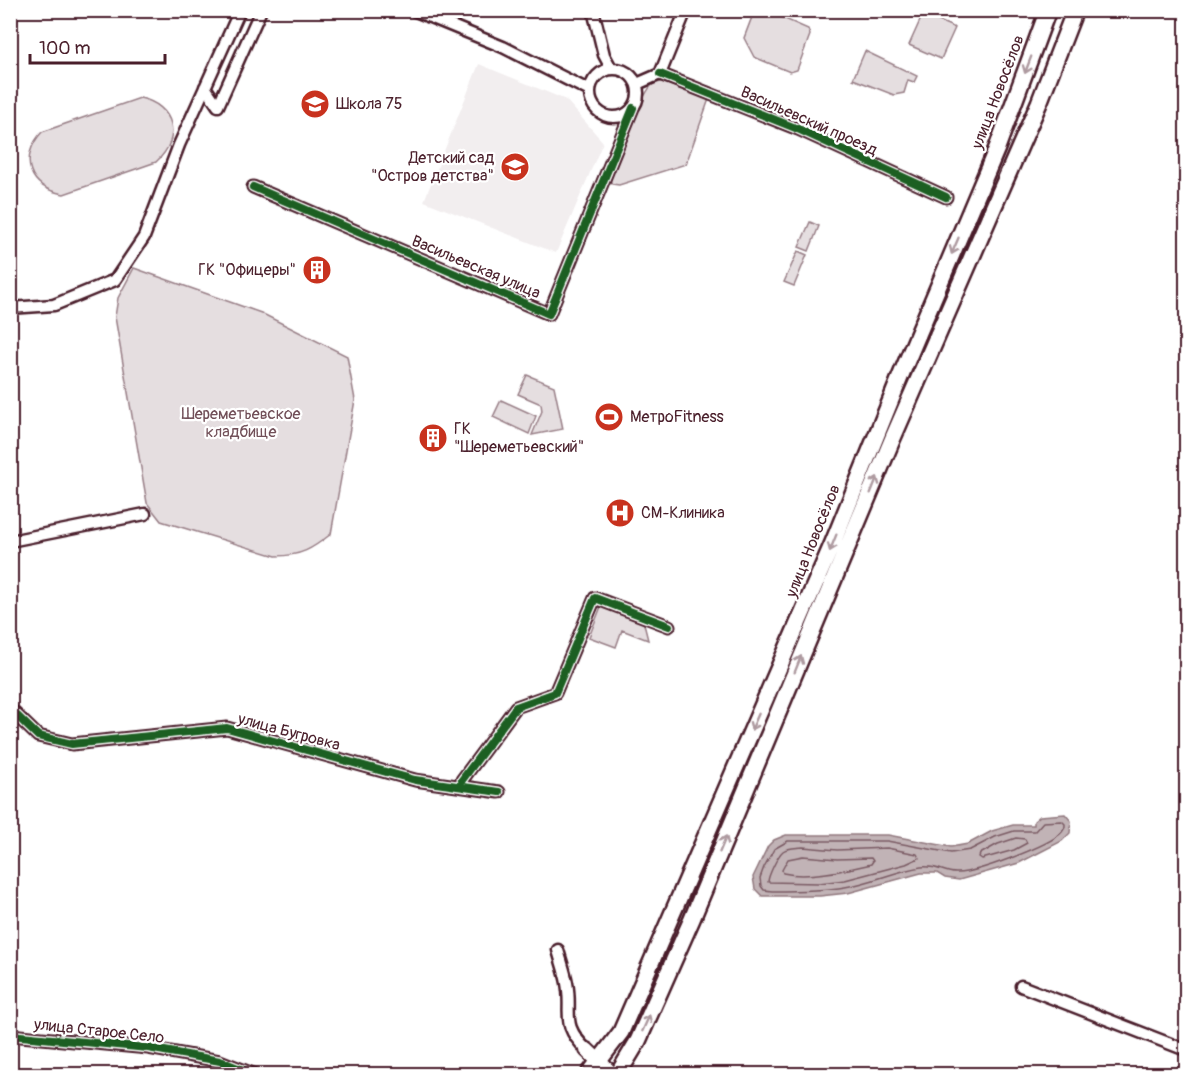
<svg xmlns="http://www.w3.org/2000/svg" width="1197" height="1085" font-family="Pangolin,sans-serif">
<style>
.built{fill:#f2eeef}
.green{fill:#e5dee0;stroke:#987e86;stroke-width:1.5}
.water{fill:#c1b3b6;stroke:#91787e;stroke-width:1.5}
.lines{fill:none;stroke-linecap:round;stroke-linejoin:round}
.shore{stroke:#7a5a63;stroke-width:1.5}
.minor-casing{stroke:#4a1f2b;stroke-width:15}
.tertiary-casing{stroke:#4a1f2b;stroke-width:18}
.secondary-casing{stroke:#4a1f2b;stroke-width:20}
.minor{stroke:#fff;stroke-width:10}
.tertiary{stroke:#fff;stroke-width:14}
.secondary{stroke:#fff;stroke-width:15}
.cycleway-casing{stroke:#fff;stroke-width:11}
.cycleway{stroke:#1b5e20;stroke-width:8}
.oneway{stroke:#ae9aa0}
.labels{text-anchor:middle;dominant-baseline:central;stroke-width:4.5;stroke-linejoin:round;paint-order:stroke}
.street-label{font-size:16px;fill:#4a1f2b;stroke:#fff}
.poi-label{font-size:16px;fill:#4a1f2b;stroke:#fff;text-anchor:start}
.park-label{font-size:16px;fill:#714f58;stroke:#fff}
</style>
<rect width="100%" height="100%" fill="#fff"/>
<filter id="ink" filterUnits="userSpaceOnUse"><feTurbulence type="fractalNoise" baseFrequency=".0167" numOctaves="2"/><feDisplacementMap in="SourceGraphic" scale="12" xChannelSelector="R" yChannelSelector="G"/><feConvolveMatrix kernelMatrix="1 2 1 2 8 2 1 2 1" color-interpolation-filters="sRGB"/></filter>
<g filter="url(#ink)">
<path class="built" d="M479 64 566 100 603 142 556 253 424 201Z"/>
<path class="green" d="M758 10 767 11 808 29 810 35 797 70 790 72 754 57 744 38 752 17Z
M923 14 955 28 941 59 909 45Z
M865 51 917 76 914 82 908 80 904 93 894 95 853 79Z
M661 82 709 99 686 164 619 185 612 184 610 180C617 162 640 96 652 85 655 83 657 83 661 82Z
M140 98C174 105 183 138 156 162L64 194C29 189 18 158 42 132Z
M810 222 819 226 809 251 799 247Z
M798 251 807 255 794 286 784 282Z
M134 268 261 313 347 356 355 400 331 534C312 549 301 556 276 556L161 521 147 503 115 317 118 298Z
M527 375 554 386 563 429 532 435 542 411 541 404 518 394Z
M501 400 536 416 529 434 493 417Z
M602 604 643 620 648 640 622 630 616 647 589 637Z"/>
<path class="water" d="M1065 814 1071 821 1070 833 1062 841 1019 863 959 880 945 878 937 873H921L848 893 820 896H762L755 889 753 877 768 846 774 840 786 835H888L951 847 968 844 992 831 1013 825H1034V821L1040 816Z"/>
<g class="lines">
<path class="shore" d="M1062 821 1065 824C1065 828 1065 828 1062 832 1051 845 974 874 956 873 943 873 938 865 921 867 895 871 871 883 845 887 821 891 796 891 772 891L764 890 761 886 760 878 764 867 774 849 788 841H887L951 853 970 850 995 837 1014 831H1035L1043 822Z
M1016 838 1025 839 1027 843 1014 850 982 859 979 857 980 854 998 844Z
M803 847 837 850 887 848 917 854 919 858 906 864 845 880 819 883 768 882C768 876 778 855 783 851 789 847 797 848 803 847Z
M803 856 837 859 871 858 873 861 871 864C845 870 809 879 783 873L782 870 788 859Z"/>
<g class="minor-casing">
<path id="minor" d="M413 10 503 47 590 91
M593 10 604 55 611 68
M590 93a24 24 0 1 1 48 0a24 24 0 1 1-48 0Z
M660 74 798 129 946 197
M637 84 660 74 686 10
M205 87 218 106 261 10
M253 187 549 314 633 108
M10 308 54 305 115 280 144 237 179 145 240 10
M10 541 145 514
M10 709 38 736 72 744 227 728 415 780 499 792
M462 780 516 707 555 693 595 598 669 626
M558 950C561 961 565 972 567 983 573 1014 559 1023 587 1050
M1021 986 1186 1050
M10 1035 148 1048 220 1061 253 1074"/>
</g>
<g class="tertiary-casing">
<path id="tertiary" d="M587 1050 612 1074"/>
</g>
<g class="secondary-casing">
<path id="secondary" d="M589 1074 621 1032 832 545 903 370 997 148 1048 10
M618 1074 638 1041 692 919 892 440 1039 103 1075 10"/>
</g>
<use href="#minor" class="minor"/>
<use href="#tertiary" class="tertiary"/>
<use href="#secondary" class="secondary"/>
<g class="cycleway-casing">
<path id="cycleway" d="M660 74 798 129 946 197
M253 187 549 314 633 108
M10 709 38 736 72 744 227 728 415 780 499 792
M462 780 516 707 555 693 595 598 669 626
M10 1035 148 1048 220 1061 253 1074"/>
</g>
<use href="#cycleway" class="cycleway"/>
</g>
<defs><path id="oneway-shaft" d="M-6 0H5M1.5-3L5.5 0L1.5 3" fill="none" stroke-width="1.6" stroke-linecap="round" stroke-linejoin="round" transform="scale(1.5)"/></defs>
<g class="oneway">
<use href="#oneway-shaft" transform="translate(1028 65) rotate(111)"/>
<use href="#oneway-shaft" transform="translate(955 246) rotate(113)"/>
<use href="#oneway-shaft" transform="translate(874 485) rotate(-68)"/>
<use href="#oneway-shaft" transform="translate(833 543) rotate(112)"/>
<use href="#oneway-shaft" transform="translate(798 664) rotate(-68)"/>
<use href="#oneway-shaft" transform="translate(755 722) rotate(114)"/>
<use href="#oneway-shaft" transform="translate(723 844) rotate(-67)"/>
<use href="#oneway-shaft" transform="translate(646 1023) rotate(-66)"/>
</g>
</g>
<defs>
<g id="school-disc" transform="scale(1.5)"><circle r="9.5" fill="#c8321e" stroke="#fff"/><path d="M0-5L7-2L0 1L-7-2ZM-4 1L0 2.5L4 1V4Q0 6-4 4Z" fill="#fff"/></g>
<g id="building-disc" transform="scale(1.5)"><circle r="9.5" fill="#c8321e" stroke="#fff"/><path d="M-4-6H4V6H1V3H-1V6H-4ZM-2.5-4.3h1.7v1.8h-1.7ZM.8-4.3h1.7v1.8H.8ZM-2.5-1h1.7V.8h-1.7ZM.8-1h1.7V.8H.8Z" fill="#fff"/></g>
<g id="stadium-disc" transform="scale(1.5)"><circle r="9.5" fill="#c8321e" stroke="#fff"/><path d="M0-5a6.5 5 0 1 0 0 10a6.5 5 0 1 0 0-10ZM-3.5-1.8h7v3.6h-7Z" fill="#fff"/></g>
<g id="hospital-disc" transform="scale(1.5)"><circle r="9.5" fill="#c8321e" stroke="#fff"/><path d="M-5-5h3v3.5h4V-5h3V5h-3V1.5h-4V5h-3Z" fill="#fff"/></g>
</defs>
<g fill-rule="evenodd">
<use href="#school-disc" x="315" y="104"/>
<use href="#school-disc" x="515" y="167"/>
<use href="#building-disc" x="317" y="270"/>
<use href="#stadium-disc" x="609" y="417"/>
<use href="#building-disc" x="433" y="438"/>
<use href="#hospital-disc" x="620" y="513"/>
</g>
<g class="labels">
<g class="street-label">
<text transform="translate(998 92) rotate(-69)">улица Новосёлов</text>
<text transform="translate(809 121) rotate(24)">Васильевский проезд</text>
<text transform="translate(476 267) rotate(23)">Васильевская улица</text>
<text transform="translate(813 541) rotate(-68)">улица Новосёлов</text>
<text transform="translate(289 732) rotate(15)">улица Бугровка</text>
<text transform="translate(99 1031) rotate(6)">улица Старое Село</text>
</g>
<g class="poi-label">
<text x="336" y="104">Школа 75</text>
<text x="494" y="158" text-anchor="end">Детский сад<tspan x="494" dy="18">"Остров детства"</tspan></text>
<text x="296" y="270" text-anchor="end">ГК "Офицеры"</text>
<text x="630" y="417">МетроFitness</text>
<text x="454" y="429">ГК<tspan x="454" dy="18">"Шереметьевский"</tspan></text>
<text x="641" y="513">СМ-Клиника</text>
</g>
<g class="park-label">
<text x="241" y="414">Шереметьевское<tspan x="241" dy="18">кладбище</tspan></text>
</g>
</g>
<rect width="1197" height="1085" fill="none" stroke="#fff" stroke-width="36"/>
<rect x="18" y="18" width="1161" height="1049" fill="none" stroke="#4a1f2b" stroke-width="2" filter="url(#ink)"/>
<path d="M30 54v9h135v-9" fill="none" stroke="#4a1f2b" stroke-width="3"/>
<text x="39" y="54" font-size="18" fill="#4a1f2b" stroke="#ffffff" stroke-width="4.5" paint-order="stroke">100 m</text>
</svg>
